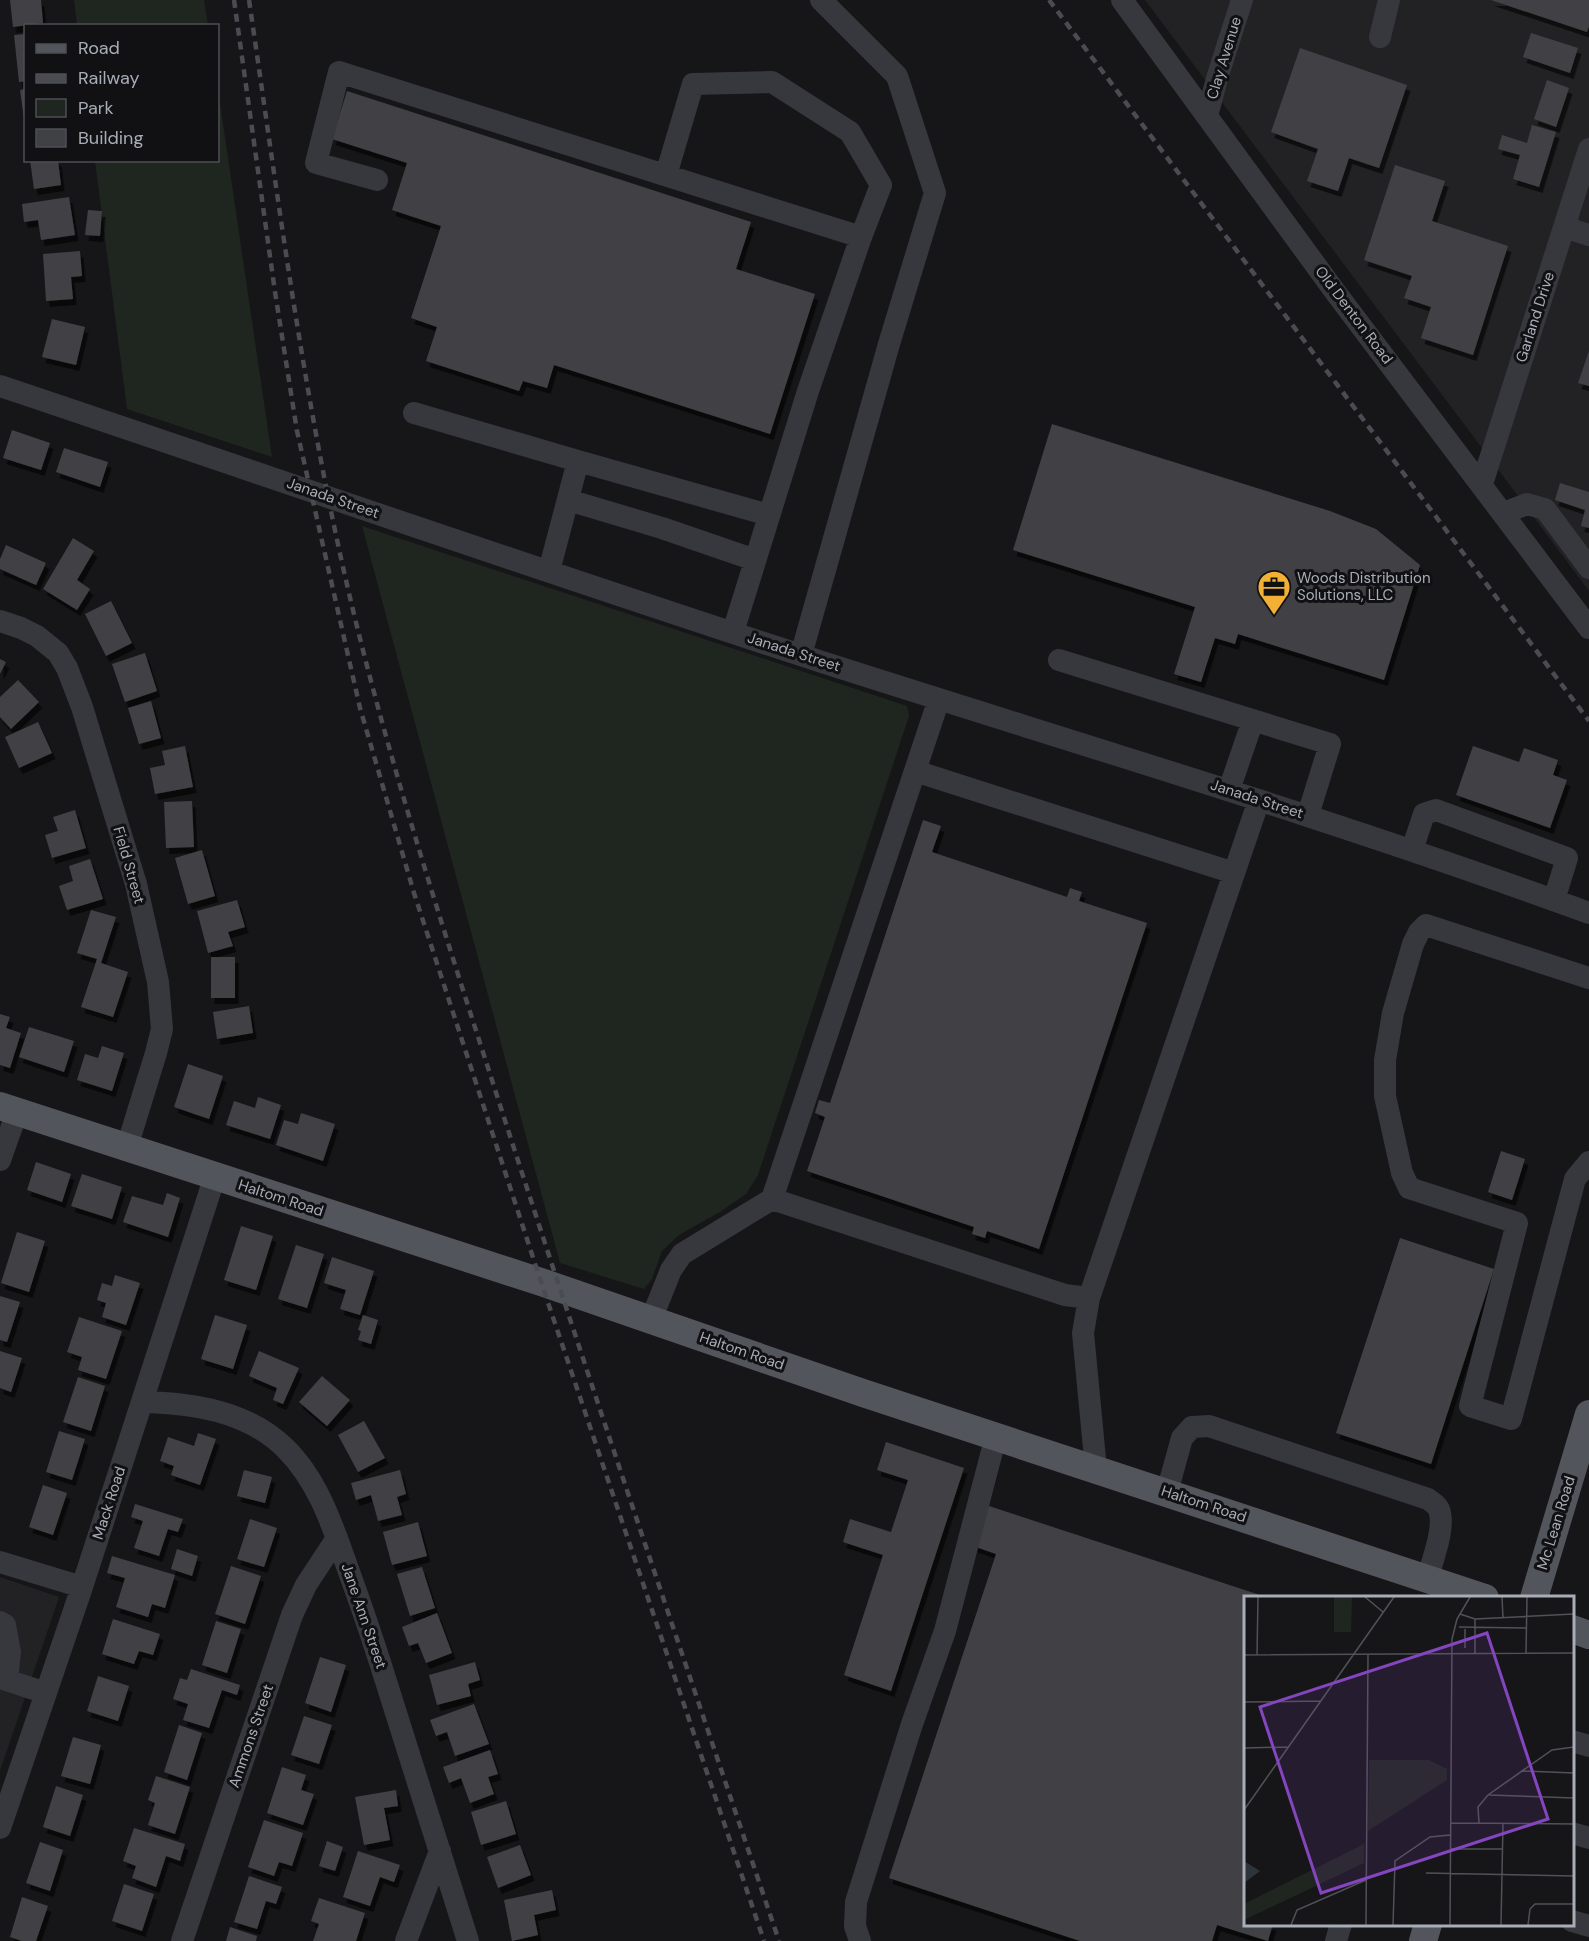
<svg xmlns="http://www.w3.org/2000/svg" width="1589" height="1941" font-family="'DM Sans',sans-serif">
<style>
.built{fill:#222225}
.green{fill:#1e261f}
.building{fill:#404145;filter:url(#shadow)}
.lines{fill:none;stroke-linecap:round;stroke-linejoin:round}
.minor{stroke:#37383d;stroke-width:22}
.major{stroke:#53555c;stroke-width:28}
.rail{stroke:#4a4c52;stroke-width:4.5;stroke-dasharray:8 6;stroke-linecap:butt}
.labels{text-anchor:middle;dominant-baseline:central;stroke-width:6;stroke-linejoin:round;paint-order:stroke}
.street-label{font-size:15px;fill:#a8adb8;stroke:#111113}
.poi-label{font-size:15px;fill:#a8adb8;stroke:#111113;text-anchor:start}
.inset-road{fill:none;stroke:#505258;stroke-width:1.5}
.view{fill:#8446be;fill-opacity:0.15;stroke:#8446be;stroke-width:3}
.inset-edge{fill:none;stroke:#a8adb8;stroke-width:3}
</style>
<defs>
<filter id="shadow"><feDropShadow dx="3.5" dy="6" stdDeviation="0" flood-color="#0009"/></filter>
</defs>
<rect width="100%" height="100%" fill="#161618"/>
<path class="built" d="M1145 0H1589V591L1461 420Z
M0 1577 59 1597 0 1771Z"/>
<path class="green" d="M74 0H204L208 25H77Z
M218 90 272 457 127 409 95 161 218 160Z
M362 526 907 706 909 716 758 1175 746 1194 720 1212 679 1235 662 1251 652 1279 644 1289 560 1263Z"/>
<path class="building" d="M10 0H41L43 23 13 27Z
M1491 0H1589V26L1587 32Z
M1531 33 1578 48 1570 73 1523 57Z
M26 34V81L19 82 14 35Z
M1300 48 1407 85 1379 168 1349 158 1338 191 1307 181 1318 149 1271 132Z
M1547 80 1569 88 1556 127 1534 119Z
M26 89V118L24 119 20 90Z
M347 91 751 222 736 269 815 294 770 434 554 365 547 388 523 381 519 391 426 361 437 327 411 318 441 226 392 210 407 163 332 139Z
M1532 125 1556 132 1539 187 1513 179 1520 155 1498 149 1502 135 1527 143Z
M30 160H58L61 185 34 189Z
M1395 165 1445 181 1432 221 1508 246 1473 355 1421 338 1431 307 1404 298 1412 276 1364 260Z
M69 197 75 235 41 240 38 220 24 222 22 204Z
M88 210 102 211 100 236 85 235Z
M80 251 82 276 71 277 73 299 46 301 43 254Z
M52 319 85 327 76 365 42 357Z
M1589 351V386L1578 383Z
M1052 424 1330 511 1376 529 1420 565 1384 680 1238 634 1235 644 1215 638 1201 682 1174 674 1195 607 1013 550Z
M12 430 50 443 41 470 3 458Z
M64 448 108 462 100 487 56 472Z
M1560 483 1589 492V528L1581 526 1585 510 1555 500Z
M73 538 94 551 77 580 90 589 77 610 43 589Z
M6 545 46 563 36 585 0 569V559Z
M111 601 132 643 106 656 85 614Z
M145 653 157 691 125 702 112 664Z
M0 659 6 662 0 674Z
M18 680 39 702 11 729 0 717V697Z
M151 701 161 738 139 744 128 708Z
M38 722 52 753 19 768 5 737Z
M185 746 193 787 155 794 150 768 165 765 162 751Z
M1473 746 1519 762 1524 748 1558 760 1553 775 1567 780 1550 828 1456 795Z
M192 801 194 847 166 848 164 802Z
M75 810 86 848 52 858 45 835 58 831 53 817Z
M923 820 941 826 932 852 1067 897 1070 888 1082 892 1079 901 1147 923 1039 1249 987 1231 985 1238 972 1234 974 1227 807 1171 825 1117 815 1113 819 1100 830 1103Z
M202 850 215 896 188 904 175 858Z
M90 859 103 899 67 910 59 886 73 881 69 866Z
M237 900 245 927 228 932 233 946 208 953 197 911Z
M91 910 116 917 101 963 128 972 113 1017 81 1007 97 959 77 953Z
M211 957H235V998H211Z
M249 1006 253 1033 217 1039 213 1012Z
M0 1014 10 1017 6 1028 21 1033 10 1068 0 1065Z
M29 1027 74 1041 64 1072 19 1057Z
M102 1046 124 1053 112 1091 77 1080 85 1054 98 1058Z
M188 1064 223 1076 209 1119 174 1107Z
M258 1097 281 1105 270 1139 226 1125 234 1101 255 1108Z
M301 1113 335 1124 323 1161 276 1145 284 1120 298 1124Z
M1501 1151 1525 1159 1512 1200 1488 1192Z
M36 1162 71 1174 62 1202 27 1190Z
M82 1174 122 1187 112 1219 71 1206Z
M167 1193 180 1198 168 1237 123 1222 132 1196 163 1205Z
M241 1226 273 1236 256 1290 224 1280Z
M17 1232 45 1241 29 1292 1 1283Z
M1400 1238 1494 1269 1431 1464 1336 1433Z
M296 1245 324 1254 307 1308 278 1299Z
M332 1257 374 1271 360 1315 340 1309 346 1290 324 1283Z
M115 1275 140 1283 126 1325 102 1317 106 1303 97 1300 102 1283 112 1286Z
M0 1296 20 1302 7 1342 0 1340Z
M215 1315 247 1325 233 1369 201 1359Z
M363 1315 378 1320 371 1344 358 1340 361 1331 358 1330Z
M79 1317 122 1331 106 1379 78 1370 82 1357 67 1352Z
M0 1351 22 1358 11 1392 0 1388Z
M259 1351 299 1368 283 1404 273 1400 277 1388 249 1376Z
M322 1376 350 1400 327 1426 299 1402Z
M78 1377 105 1386 91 1431 63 1422Z
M364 1421 385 1458 358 1472 338 1435Z
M59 1431 85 1439 72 1480 46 1472Z
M198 1433 216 1439 200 1485 171 1475 174 1466 160 1461 168 1437 194 1446Z
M886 1442 964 1468 891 1691 844 1675 883 1555 843 1542 850 1519 891 1532 908 1480 877 1470Z
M244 1470 272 1477 265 1503 237 1496Z
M400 1470 406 1494 397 1497 402 1515 378 1521 371 1495 356 1500 351 1483Z
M43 1485 67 1493 53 1535 29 1527Z
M135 1504 183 1519 178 1532 168 1529 159 1556 134 1548 143 1521 131 1517Z
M986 1505 1266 1597 1246 1598V1839L1243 1847 1246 1848V1924H1273L1268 1941 1217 1925 1212 1941H1080L889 1878 996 1554 973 1546Z
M250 1519 277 1528 264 1567 237 1559Z
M418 1522 427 1556 392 1565 383 1532Z
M177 1549 198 1556 192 1576 171 1569Z
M112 1556 175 1575 165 1608 152 1604 148 1617 116 1607 125 1578 107 1573Z
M231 1566 261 1576 245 1624 215 1614Z
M422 1567 435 1608 410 1616 397 1574Z
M437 1613 452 1653 426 1663 418 1643 409 1646 402 1627Z
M113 1619 160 1634 153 1655 139 1651 134 1664 102 1654Z
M216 1621 241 1629 227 1673 202 1665Z
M320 1657 346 1665 331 1712 305 1703Z
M475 1662 480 1680 468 1684 471 1696 437 1705 429 1675Z
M191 1669 240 1685 237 1695 222 1690 209 1728 183 1720 188 1704 173 1699 180 1678 187 1680Z
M98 1676 129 1686 118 1721 87 1711Z
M474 1704 489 1744 455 1756 447 1732 436 1736 430 1720Z
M304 1716 332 1725 319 1764 291 1755Z
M179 1725 202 1733 187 1780 164 1772Z
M73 1737 101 1745 90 1784 61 1776Z
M490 1750 498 1774 488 1777 494 1794 470 1803 461 1778 449 1783 443 1767Z
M282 1767 306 1775 301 1790 314 1794 303 1825 267 1813Z
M156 1776 190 1787 175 1834 148 1825 155 1803 148 1800Z
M56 1786 83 1795 70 1836 43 1827Z
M396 1790 398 1806 384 1808 390 1840 364 1845 355 1797Z
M506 1801 516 1834 481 1845 471 1812Z
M264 1820 303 1833 292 1866 279 1862 274 1876 248 1867Z
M134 1828 185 1844 180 1861 166 1856 156 1887 132 1878 136 1866 123 1861Z
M327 1841 343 1847 335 1871 319 1866Z
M40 1842 63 1850 50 1891 26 1883Z
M520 1845 531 1875 498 1888 487 1857Z
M358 1851 400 1865 394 1882 380 1877 370 1906 343 1897Z
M249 1876 282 1887 276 1904 266 1901 257 1929 234 1922Z
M124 1884 154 1894 142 1931 112 1921Z
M552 1890 556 1910 534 1915 538 1935 512 1941 504 1900Z
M22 1897 48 1906 36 1941H22L10 1937Z
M319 1898 365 1913 356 1941H313L319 1924 311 1921Z
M230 1927 257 1936 256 1941H226Z"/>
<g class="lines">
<path class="minor" d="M1122 0 1336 293 1589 628
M1380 37 1389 0
M1207 116 1218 75 1242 0
M666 175 693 84 772 82 850 132 881 185 861 237
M377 180 316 163 339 72 861 237 808 391 733 632
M1564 227 1589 235
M0 386C274 478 547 573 822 662 1078 744 1336 820 1589 913
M414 413 578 461 549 571
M578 461 769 515
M1482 484 1589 149
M568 500 662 528 755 560
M1504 513 1527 504 1545 509 1589 568
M0 621 21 628 37 636 58 653 67 668 82 707 136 884 158 982 162 1029 156 1053 127 1147
M801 655 889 344 935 193 897 76 821 0
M1059 660 1330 744 1308 815
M915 771 1234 873
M1229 790 1253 720
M1412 850 1424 814 1436 810 1567 858 1554 900
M1589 978 1426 925 1419 932 1413 944 1393 1013 1385 1060V1096L1402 1173 1409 1188 1517 1223 1470 1406 1511 1419 1575 1179 1589 1162
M0 1160 17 1112
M772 1199 1065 1295 1089 1298
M651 1320 671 1270 682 1254 772 1199 939 699
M142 1402C193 1403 247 1411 285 1448 318 1480 333 1527 348 1569 363 1610 377 1652 390 1694 416 1776 442 1859 468 1941
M1096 1469 1083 1333 1089 1298 1259 800
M1167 1492 1182 1438 1192 1427 1209 1426 1428 1499C1433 1503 1439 1506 1440 1513 1444 1532 1432 1560 1428 1578
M0 1562 82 1587
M0 1622 5 1625 10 1652 7 1680
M0 1678 46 1693
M1572 1741 1589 1746
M0 1828 82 1587 215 1176
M1572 1833 1589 1838
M1572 1921 1589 1926
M182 1941 292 1615 306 1585 337 1538
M406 1941 440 1851
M860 1941 855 1926 856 1902 912 1724 945 1631 996 1436
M1336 1941 1341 1924"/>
<path class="major" d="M0 1106 541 1282 863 1393 1485 1598
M1534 1598 1589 1414
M1572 1629 1589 1635
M1423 1941 1428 1924"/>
<path class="rail" d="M234 0 275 292 297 431 360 708 414 893 541 1282 764 1941
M249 0C278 197 303 395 348 589 389 764 445 934 500 1105 590 1384 685 1662 779 1941
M1049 0 1589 721"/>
</g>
<defs>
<g id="office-pin" transform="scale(1.725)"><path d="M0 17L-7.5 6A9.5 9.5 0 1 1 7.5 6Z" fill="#f2b134" stroke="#111113"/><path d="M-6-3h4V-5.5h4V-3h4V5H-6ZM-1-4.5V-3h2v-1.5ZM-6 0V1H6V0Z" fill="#111"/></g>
</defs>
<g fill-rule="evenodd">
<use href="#office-pin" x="1274" y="587"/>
</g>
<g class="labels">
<g class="street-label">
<text transform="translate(1224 58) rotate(-73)">Clay Avenue</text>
<text transform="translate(1354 315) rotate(53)">Old Denton Road</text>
<text transform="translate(1535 317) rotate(-72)">Garland Drive</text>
<text transform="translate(333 498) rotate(19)">Janada Street</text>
<text transform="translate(794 652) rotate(18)">Janada Street</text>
<text transform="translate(1257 799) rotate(18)">Janada Street</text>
<text transform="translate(129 865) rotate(74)">Field Street</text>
<text transform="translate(281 1198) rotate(18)">Haltom Road</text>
<text transform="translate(742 1351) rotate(19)">Haltom Road</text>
<text transform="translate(109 1503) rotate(-72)">Mack Road</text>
<text transform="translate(1204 1504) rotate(18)">Haltom Road</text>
<text transform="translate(1556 1523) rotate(-73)">Mc Lean Road</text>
<text transform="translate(364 1616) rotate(71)">Jane Ann Street</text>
<text transform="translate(251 1736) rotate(-71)">Ammons Street</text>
</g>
<g class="poi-label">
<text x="1297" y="578">Woods Distribution<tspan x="1297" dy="17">Solutions, LLC</tspan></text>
</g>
</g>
<g transform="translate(1244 1596)">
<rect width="330" height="330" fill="#161618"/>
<path d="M90 1H108L107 36H90ZM125 164H185L203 173V184L124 235ZM120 248V267L0 324V308Z" fill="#1e261f"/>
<path d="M0 265 16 275 0 287Z" fill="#2c353c"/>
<path class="inset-road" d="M121 1 139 16M258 1 259 22M216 18 231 23 330 18M231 23V57M215 31 283 32M221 52V33M282 57 283 1M0 59 330 57M13 59 14 1M0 106 77 105M0 152 44 151M277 175 330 177M245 199 330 202M0 214 150 1M206 227 330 228M235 227 234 211 244 199 308 154 330 151M207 253H259M182 277 330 280M47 329 53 314 122 284M122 329 124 58M149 329 151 265 186 241 206 239M206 329 208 43 213 23 226 1M257 329 259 227M284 329 286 313 291 308H330"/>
<path class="view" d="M243 37 304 223 77 297 16 111Z"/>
<rect width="330" height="330" class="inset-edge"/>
</g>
<rect x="24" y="24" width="195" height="138" fill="#111113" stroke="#4d4f55" stroke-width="1.5"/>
<rect x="36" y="44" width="30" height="9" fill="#53555c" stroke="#4d4f55" stroke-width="1.5"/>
<text x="78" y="54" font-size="18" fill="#a8adb8">Road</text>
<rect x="36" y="74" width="30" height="9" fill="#4a4c52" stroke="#4d4f55" stroke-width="1.5"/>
<text x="78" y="84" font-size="18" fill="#a8adb8">Railway</text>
<rect x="36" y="99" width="30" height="18" fill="#1e261f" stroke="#4d4f55" stroke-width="1.5"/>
<text x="78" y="114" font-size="18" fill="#a8adb8">Park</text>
<rect x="36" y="129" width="30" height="18" fill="#404145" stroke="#4d4f55" stroke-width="1.5"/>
<text x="78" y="144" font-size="18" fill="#a8adb8">Building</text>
</svg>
